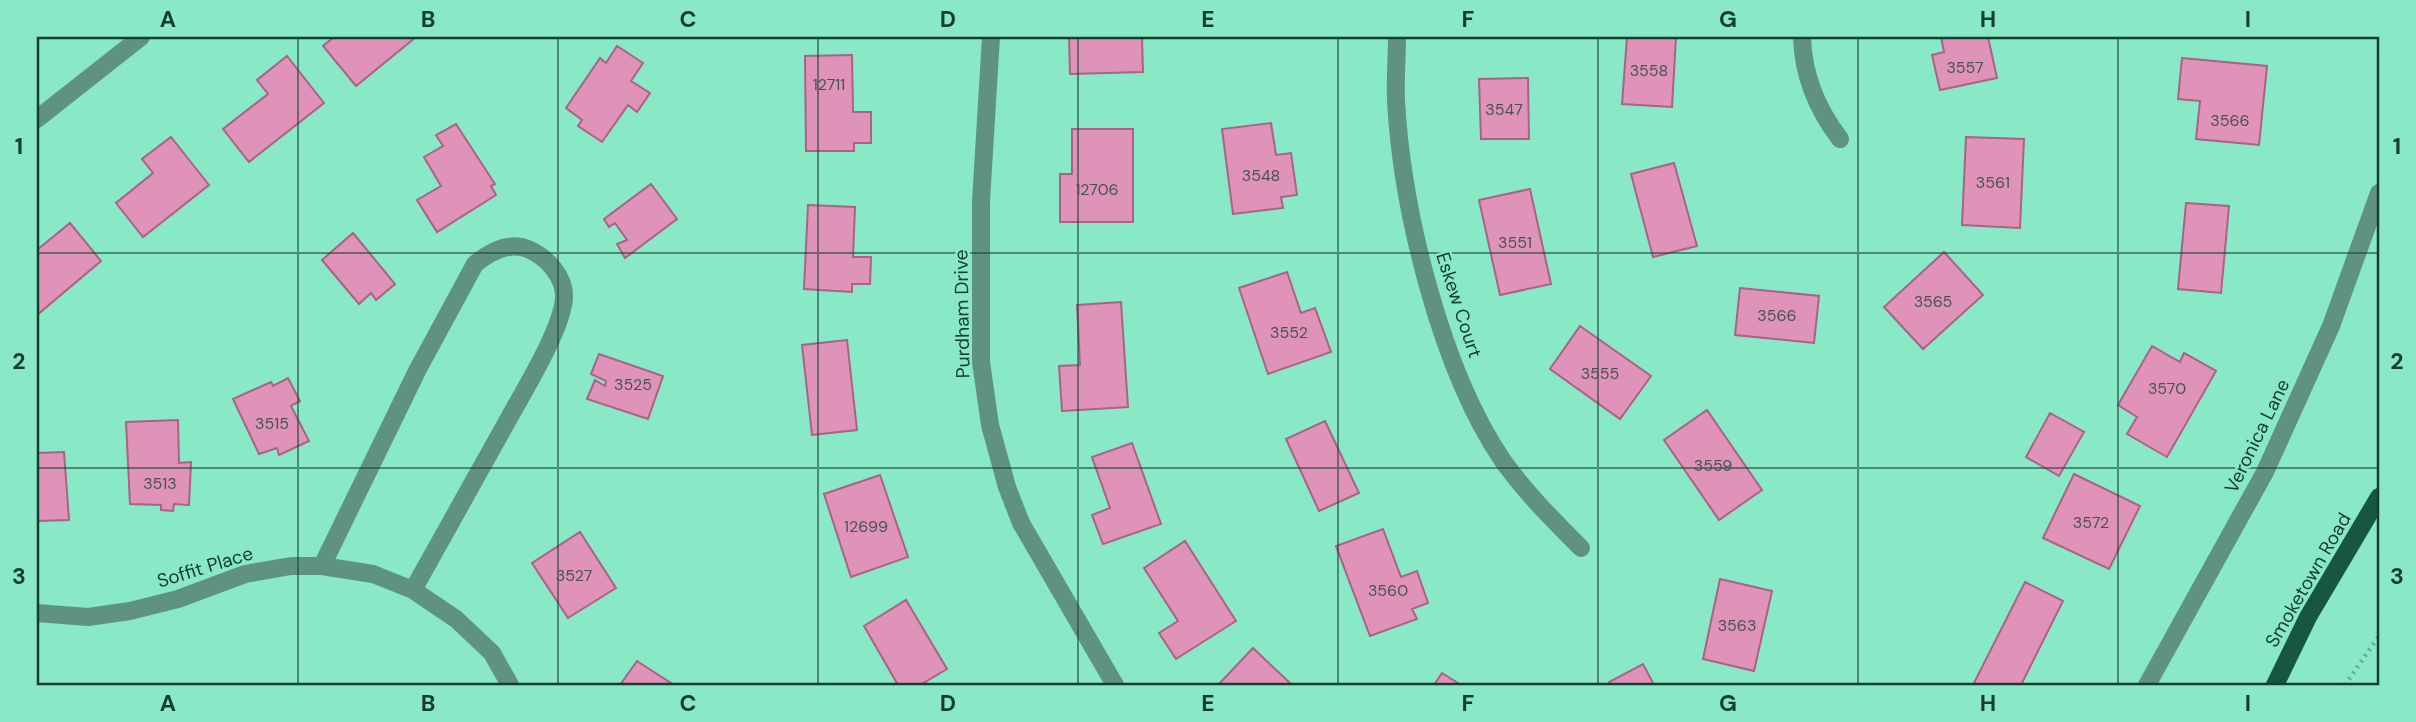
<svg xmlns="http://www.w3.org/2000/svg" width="2416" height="722" font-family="'DM Sans',sans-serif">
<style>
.building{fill:#df93b9;stroke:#aa6287;stroke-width:2}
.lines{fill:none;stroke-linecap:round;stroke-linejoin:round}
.path{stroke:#5faa8f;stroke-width:4.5;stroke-dasharray:2 5;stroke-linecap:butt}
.minor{stroke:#5f9380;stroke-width:18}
.major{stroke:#165643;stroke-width:18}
.grid{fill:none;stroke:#153e31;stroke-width:2;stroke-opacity:0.55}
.labels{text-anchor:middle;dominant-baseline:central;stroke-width:5;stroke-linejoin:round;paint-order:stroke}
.number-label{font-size:16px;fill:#485353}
.street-label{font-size:19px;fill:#153e31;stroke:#89e8c6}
.neatline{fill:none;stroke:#153e31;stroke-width:2.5}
.grid-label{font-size:23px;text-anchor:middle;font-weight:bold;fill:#153e31}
</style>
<rect width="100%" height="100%" fill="#89e8c6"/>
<path class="building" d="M334 37H416L356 86 323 46Z
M1069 37H1142L1143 72 1070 74Z
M1627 37H1676L1672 107 1622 104Z
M1941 37H1988L1997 78 1940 90 1932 55 1944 52Z
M617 46 643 63 631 81 650 93 637 112 628 105 602 142 578 126 582 120 566 108 600 58 606 63Z
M852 55 853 112H871V143H854V151H806L805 56Z
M287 56 324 103 249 162 223 129 268 94 257 80Z
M2182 58 2267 66 2259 145 2196 139 2200 101 2178 99Z
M1528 78 1529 139H1481L1479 79Z
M1271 123 1276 155 1291 153 1297 195 1281 197 1283 208 1233 214 1222 129Z
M456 124 495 184 491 186 496 195 437 232 417 200 441 186 424 157 443 146 436 135Z
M1072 129H1133V222H1060V174H1072Z
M171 137 209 185 143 237 116 203 153 173 142 159Z
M1966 137 2024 139 2020 228 1962 225Z
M1674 163 1697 246 1653 257 1631 174Z
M651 184 677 219 625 258 617 244 627 240 615 223 609 227 604 219Z
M1530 189 1551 284 1500 295 1479 200Z
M2186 203 2229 206 2221 293 2178 289Z
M808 205 855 207 853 257H871L870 284H852V292L804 289Z
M70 223 101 261 37 315V250Z
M353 233 395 284 376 300 371 293 359 304 322 260Z
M1944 252 1983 295 1923 349 1884 307Z
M1287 272 1301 313 1315 308 1331 352 1268 374 1239 288Z
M1740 288 1819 296 1814 343 1735 335Z
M1121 302 1128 407 1062 411 1059 366 1080 365 1077 305Z
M1580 326 1651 376 1620 419 1550 369Z
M847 340 857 430 812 435 802 345Z
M2152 346 2180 362 2184 353 2216 371 2167 457 2127 434 2137 417 2118 405Z
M599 354 663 376 648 419 587 399 595 380 605 386 606 381 591 374Z
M288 378 300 401 291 406 309 441 279 455 277 448 259 454 233 399 271 382 273 386Z
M1707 410 1762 490 1719 520 1664 440Z
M2050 413 2084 432 2059 476 2026 457Z
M178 420 179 463 191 462 189 505 174 504 173 511 161 510V505L130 504 126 422Z
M1325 421 1359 493 1319 511 1286 439Z
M1132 443 1161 524 1103 544 1092 515 1110 508 1092 457Z
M64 452 69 520 37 521V453Z
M2074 474 2140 506 2109 569 2043 538Z
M880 475 908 557 851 577 824 494Z
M1383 529 1401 577 1417 571 1428 603 1412 609 1417 619 1370 636 1336 546Z
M580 532 616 588 568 618 532 563Z
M1185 541 1236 621 1176 659 1159 633 1178 621 1144 568Z
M1720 579 1772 591 1754 671 1703 659Z
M2025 582 2063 601 2021 685H1973Z
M906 600 947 669 920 685H898L864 626Z
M1253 648 1292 685H1218Z
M637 661 674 685H620Z
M1643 664 1654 685H1611L1609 682Z
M1442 673 1461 685H1434Z"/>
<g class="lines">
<path class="path" d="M2345 685 2379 636"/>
<path class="minor" d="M991 37 981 201V362L990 425 1007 487 1021 523 1115 685
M1397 37C1397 58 1395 80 1396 101 1402 210 1441 370 1503 461 1526 493 1553 520 1581 548
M1802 37C1803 74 1817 109 1840 139
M37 119 141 37
M322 566 418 369 475 264C490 252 509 241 528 249 547 257 565 277 564 298 562 329 525 389 509 418 477 475 445 533 413 590
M37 613 88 617 130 611 178 599 245 574 291 566H322L373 574 413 590 456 619 492 653 510 685
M2147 685 2265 472 2331 326 2379 193"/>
<path class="major" d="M2275 685 2308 617 2379 497"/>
</g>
<path class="grid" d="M298 37V685M558 37V685M818 37V685M1078 37V685M1338 37V685M1598 37V685M1858 37V685M2118 37V685M37 253H2379M37 468H2379"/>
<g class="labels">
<g class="number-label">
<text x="1965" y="67">3557</text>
<text x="1649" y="70">3558</text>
<text x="829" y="84">12711</text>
<text x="1504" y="109">3547</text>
<text x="2230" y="120">3566</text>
<text x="1261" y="175">3548</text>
<text x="1993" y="182">3561</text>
<text x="1097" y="189">12706</text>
<text x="1515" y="242">3551</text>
<text x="1933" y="301">3565</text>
<text x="1777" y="315">3566</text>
<text x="1289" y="332">3552</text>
<text x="1600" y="373">3555</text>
<text x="633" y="384">3525</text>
<text x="2167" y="388">3570</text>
<text x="272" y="423">3515</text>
<text x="1713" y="465">3559</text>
<text x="160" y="483">3513</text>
<text x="2091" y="522">3572</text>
<text x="866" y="526">12699</text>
<text x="574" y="575">3527</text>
<text x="1388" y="590">3560</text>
<text x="1737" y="625">3563</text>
</g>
<g class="street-label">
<text transform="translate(1459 305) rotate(72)">Eskew Court</text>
<text transform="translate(962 314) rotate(-91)">Purdham Drive</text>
<text transform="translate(2257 436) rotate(-64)">Veronica Lane</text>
<text transform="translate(205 567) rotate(-17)">Soffit Place</text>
<text transform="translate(2308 580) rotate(-60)">Smoketown Road</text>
</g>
</g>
<rect width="2416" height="722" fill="none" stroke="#89e8c6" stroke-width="77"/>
<rect x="38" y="38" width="2340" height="646" class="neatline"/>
<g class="grid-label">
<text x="168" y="27">A</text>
<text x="428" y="27">B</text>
<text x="688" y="27">C</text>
<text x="948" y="27">D</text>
<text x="1208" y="27">E</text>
<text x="1468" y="27">F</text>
<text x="1728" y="27">G</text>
<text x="1988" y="27">H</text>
<text x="2248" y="27">I</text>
<text x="19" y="154">1</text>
<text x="2397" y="154">1</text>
<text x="19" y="369">2</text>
<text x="2397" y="369">2</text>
<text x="19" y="584">3</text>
<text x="2397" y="584">3</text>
<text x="168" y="711">A</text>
<text x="428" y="711">B</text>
<text x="688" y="711">C</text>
<text x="948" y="711">D</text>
<text x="1208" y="711">E</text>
<text x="1468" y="711">F</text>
<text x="1728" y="711">G</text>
<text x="1988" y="711">H</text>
<text x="2248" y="711">I</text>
</g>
</svg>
